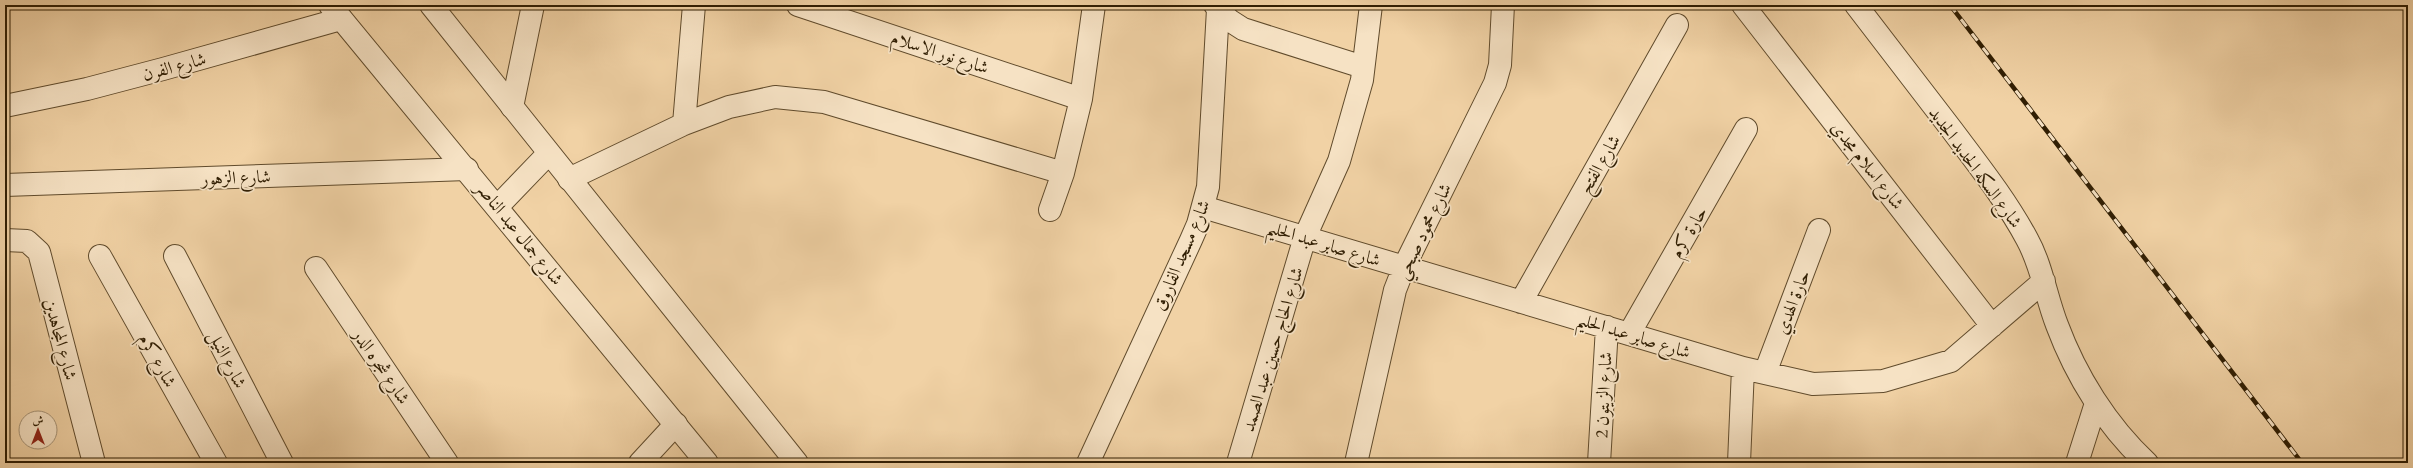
<svg xmlns="http://www.w3.org/2000/svg" width="2413" height="468" font-family="'EB Garamond',Amiri,serif">
<style>
.lines{fill:none;stroke-linecap:round;stroke-linejoin:round}
.minor-casing{stroke:#604b2c;stroke-width:24}
.tertiary-casing{stroke:#604b2c;stroke-width:24}
.minor{stroke:#f6e2c4;stroke-width:22}
.tertiary{stroke:#f6e2c4;stroke-width:22}
.rail-casing{stroke:#301e03;stroke-width:4.5}
.rail{stroke:#f6e2c4;stroke-width:3;stroke-dasharray:9;stroke-linecap:butt}
.labels{text-anchor:middle;dominant-baseline:central;stroke-width:3.5;stroke-linejoin:round;paint-order:stroke}
.street-label{font-size:18px;fill:#301e03;stroke:#f6e2c4}
</style>
<rect width="100%" height="100%" fill="#f1d2a5"/>
<filter id="stains"><feTurbulence type="fractalNoise" baseFrequency=".005" numOctaves="4"/><feColorMatrix values="0 0 0 0 .2 0 0 0 0 .09 0 0 0 0 .02 0 0 0 .5 -.17"/></filter>
<radialGradient id="worn" r=".72"><stop offset=".6" stop-color="#630" stop-opacity="0"/><stop offset="1" stop-color="#630" stop-opacity=".3"/></radialGradient>
<g class="lines">
<g class="minor-casing">
<path id="minor" d="M798 5 1081 99
M1215 5 1229 20 1243 29 1363 67
M1743 5 1992 326
M1856 5C1888 47 1920 88 1952 130 1979 166 2006 200 2027 239 2042 266 2046 297 2057 325 2076 376 2107 426 2147 463
M5 106 87 89 163 69 341 19
M512 107 533 5
M684 124 694 5
M569 179 684 124 729 107 775 97 824 102 1063 173
M5 185 467 169
M1203 207 1743 368 1813 384 1883 381 1951 361 2044 281
M1050 210 1063 173 1081 99 1094 5
M5 240 27 241 39 252 94 463
M100 256 216 463
M175 256 282 463
M316 268 447 463
M1521 302 1677 25
M1629 334 1746 129
M1765 373 1819 230
M640 463 676 424
M1088 463 1191 240 1198 224 1208 187 1218 9
M1238 463 1305 237 1339 161 1362 80 1371 5
M1356 463 1395 290 1404 267 1495 83 1500 65 1503 5
M1599 463 1607 327
M1739 463 1743 368
M2077 463 2096 403"/>
</g>
<g class="tertiary-casing">
<path id="tertiary" d="M330 5 707 463
M431 5 797 463
M498 206 549 153"/>
</g>
<use href="#minor" class="minor"/>
<use href="#tertiary" class="tertiary"/>
<g class="rail-casing">
<path id="rail" d="M1950 5 2302 463"/>
</g>
<use href="#rail" class="rail"/>
</g>
<g class="labels">
<g class="street-label">
<text transform="translate(940 52) rotate(18)">شارع نور الاسلام</text>
<text transform="translate(174 66) rotate(-15)">شارع الفرن</text>
<text transform="translate(1599 164) rotate(-60)">شارع الفتح</text>
<text transform="translate(1868 165) rotate(52)">شارع اسلام مجدي</text>
<text transform="translate(1976 167) rotate(54)">شارع السكه الحديد الجديد</text>
<text transform="translate(236 177) rotate(-2)">شارع الزهور</text>
<text transform="translate(1423 231) rotate(-64)">شارع محمود صبحي</text>
<text transform="translate(1688 232) rotate(-60)">حارة كرم</text>
<text transform="translate(520 233) rotate(51)">شارع جمال عبد الناصر</text>
<text transform="translate(1324 243) rotate(17)">شارع صابر عبد الحليم</text>
<text transform="translate(1181 255) rotate(-67)">شارع مسجد الفاروق</text>
<text transform="translate(1792 302) rotate(-69)">حارة الهدي</text>
<text transform="translate(1634 335) rotate(17)">شارع صابر عبد الحليم</text>
<text transform="translate(61 339) rotate(75)">شارع المجاهدين</text>
<text transform="translate(1272 349) rotate(-73)">شارع الحاج حسين عبد الصمد</text>
<text transform="translate(228 359) rotate(63)">شارع النيل</text>
<text transform="translate(158 360) rotate(61)">شارع كرم</text>
<text transform="translate(382 366) rotate(56)">شارع شجره الدر</text>
<text transform="translate(1603 395) rotate(-87)">شارع الزيتون 2</text>
</g>
</g>
<rect width="2413" height="468" fill="none" stroke="#f1d2a5" stroke-width="20"/>
<rect x="6" y="6" width="2401" height="456" fill="none" stroke="#301e03" stroke-width="2"/>
<rect x="10" y="10" width="2393" height="448" fill="none" stroke="#301e03"/>
<g transform="translate(38 430)"><circle r="19" fill="#f6e2c4" stroke="#a79477"/>
<path d="M0-3L7 15L0 10L-7 15Z" fill="#8f2418"/>
<text y="-6" font-size="11" font-weight="bold" text-anchor="middle" fill="#301e03">ش</text>
</g>
<rect width="100%" height="100%" filter="url(#stains)"/>
<rect width="100%" height="100%" fill="url(#worn)"/>
</svg>
